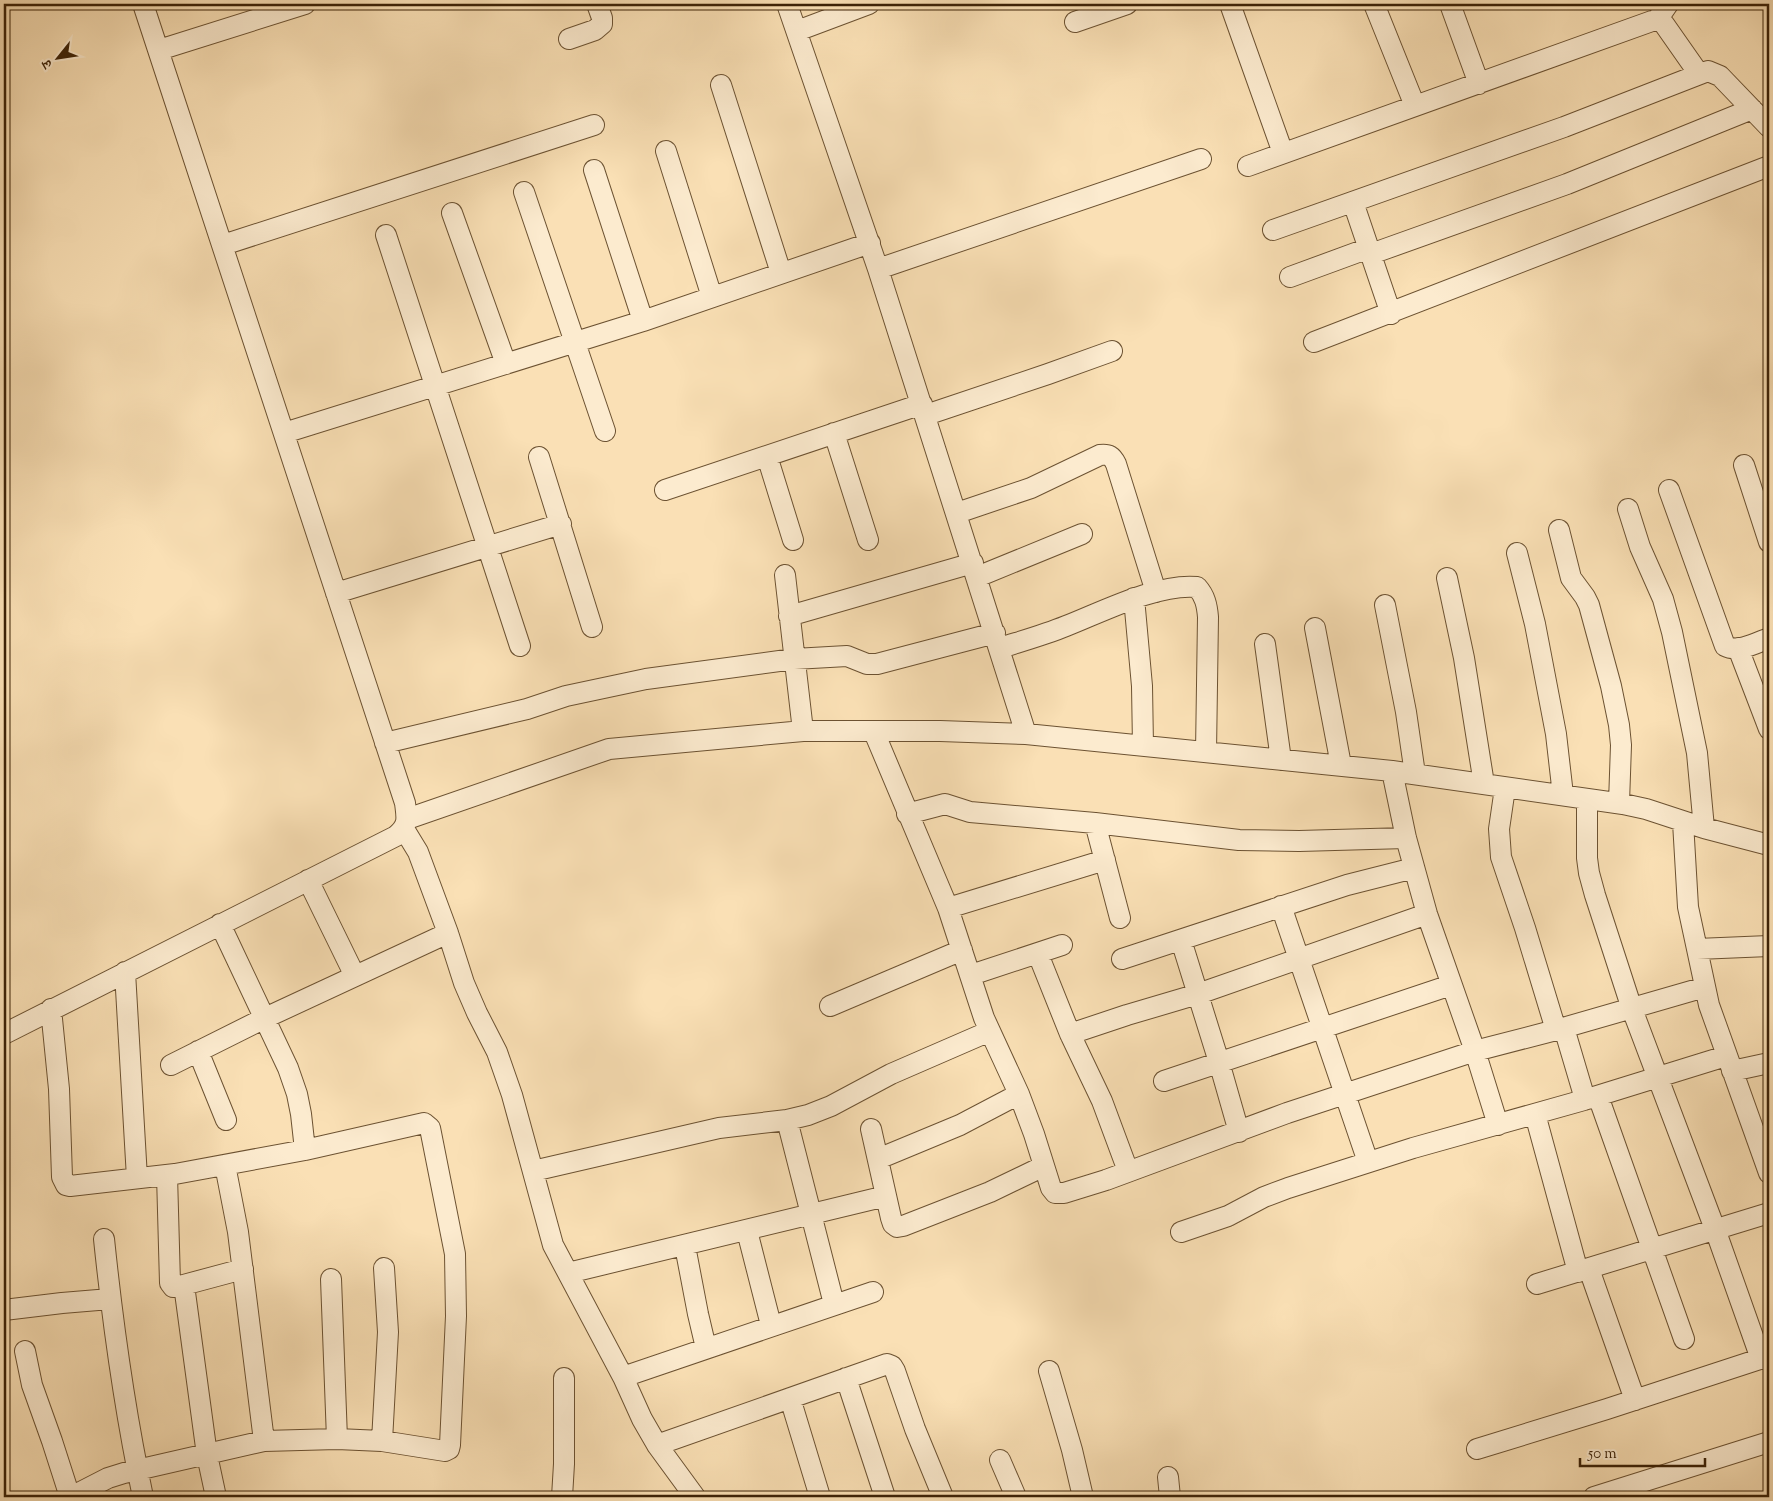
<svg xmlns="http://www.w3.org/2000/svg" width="1773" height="1501" font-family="'Sorts Mill Goudy','Noto Serif Devanagari',serif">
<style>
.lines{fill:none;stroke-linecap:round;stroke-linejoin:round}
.minor-casing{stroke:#6c5232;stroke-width:22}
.minor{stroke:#fcebcf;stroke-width:20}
</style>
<rect width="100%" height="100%" fill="#fae0b5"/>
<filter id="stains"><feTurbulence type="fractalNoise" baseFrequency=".004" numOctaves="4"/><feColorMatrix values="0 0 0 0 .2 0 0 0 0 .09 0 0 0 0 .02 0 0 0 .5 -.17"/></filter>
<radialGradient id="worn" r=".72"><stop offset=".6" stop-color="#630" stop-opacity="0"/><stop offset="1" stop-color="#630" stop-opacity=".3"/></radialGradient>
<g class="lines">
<g class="minor-casing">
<path id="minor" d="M787 4 878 269 1026 734
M1230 4 1283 153
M1374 4 1415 106
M1450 4 1479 84
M1657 20 1668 4
M1075 22 1127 4
M797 31 869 4
M569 39 595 30 602 24V18L597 4
M159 50 305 4
M721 85 781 273
M666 151 712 297
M1248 166 1652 21H1661L1664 24 1699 74
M594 170 643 321
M524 192 605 431
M1353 202 1391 314
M452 213 506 364
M1273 230 1564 127 1708 71 1720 76 1769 127
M386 235 520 646
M223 245 594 125
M1371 254 1567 184 1752 109
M878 269 1201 159
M1290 277 1369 248
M1314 342 1769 166
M926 415 1048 374 1112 351
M284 433 643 321 870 243
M834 433 868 540
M767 456 793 540
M539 457 592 627
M1744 465 1769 542
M665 490 922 404
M1669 490 1725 646C1738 653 1756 643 1769 638
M1628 509 1640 547 1663 599 1672 632 1697 753 1704 828
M957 513 1031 488 1100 455C1109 454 1112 456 1116 464L1156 592
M1559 530 1571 578 1585 597 1589 605 1611 686 1619 725 1621 745 1619 803
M1517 553 1535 624 1556 734 1563 795
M785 575 803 731
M977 577 1082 534
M1447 578 1464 658 1484 784
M336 593 561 524
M1134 598 1142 686 1143 746
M1385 605 1406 712 1415 774
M789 616 973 563
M1315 628 1341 765
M1265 644 1281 760
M1000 648C1022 641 1044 635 1066 626 1102 612 1158 583 1197 587 1205 596 1207 605 1208 617L1206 752
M1738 648 1769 729
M874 732 948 908 984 1018 1019 1094 1034 1134 1051 1188 1055 1193H1064L1106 1180 1287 1113 1475 1051 1556 1030 1705 987
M385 743 527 709 566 696 646 679 794 659 847 656 867 664H877L995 633
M1392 771 1406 838 1427 914 1475 1051 1498 1125
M1505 788 1499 829 1501 857 1525 928 1556 1030
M1587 799V858L1589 873 1595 895 1632 1009 1715 1229 1761 1359
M907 814 945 804 970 812 1095 823 1239 840 1299 841 1406 838
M407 819 609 749 803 731H940L1026 734 1392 771 1623 804 1646 809 1704 828 1769 845
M1683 822 1688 907 1709 1005 1769 1173
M1095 823 1120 918
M404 829 418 852 448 933 464 983 477 1013 497 1052 512 1095 553 1245 623 1377 642 1419 657 1445 695 1497
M308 880 355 976
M1281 906 1368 1162
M948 908 1105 860
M220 924 288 1068 297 1094 301 1114 305 1150
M1181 940 1219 1062 1239 1132
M1697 949 1769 946
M1038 954 1070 1034 1102 1101 1128 1171
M1122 959 1347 885 1414 868
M125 972 137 1178
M971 975 1062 945
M830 1006 962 950
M51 1009 59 1089 62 1177 66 1185 70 1186 175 1174 305 1150 424 1123 430 1128 455 1254 456 1316 450 1445 449 1449 445 1451 382 1441 337 1439 264 1441 124 1473 108 1478 71 1497
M1564 1028 1585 1099
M4 1034 396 836C409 825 407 819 405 803L143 4
M1070 1034 1127 1015 1198 994 1427 914
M198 1051 226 1120
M171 1065 265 1018 448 933
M1732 1071 1769 1063
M1164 1081 1451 985
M1598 1096 1684 1339
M1535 1114 1578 1272
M787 1120 834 1304
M871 1129 891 1218 893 1224 897 1227 903 1226 990 1192 1044 1166
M878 1159 960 1125 1019 1094
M225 1165 238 1232 264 1441
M533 1171 719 1128 787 1120 808 1115 831 1106 891 1074 990 1031
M167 1175 170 1283 173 1287H176L243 1269
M747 1231 771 1325
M1181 1232 1228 1216 1264 1197 1288 1188 1413 1148 1584 1100 1726 1056
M104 1239C113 1326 125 1412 143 1497
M685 1246 698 1314 706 1348
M1589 1269 1635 1400
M568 1273 886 1196
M331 1279 337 1439
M1537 1284 1769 1213
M184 1285 207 1455 216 1497
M4 1310 62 1303 110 1299
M25 1351 32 1385 52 1441 70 1497
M1049 1371 1072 1450 1083 1497
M623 1377 873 1292
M846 1378 885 1497
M790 1398 820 1497
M382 1441 388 1332 384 1268
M657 1445 887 1364 892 1366 895 1371 915 1429 943 1497
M1477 1449 1607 1409 1769 1356
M1000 1460 1016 1497
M1168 1477 1170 1497
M562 1497 564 1464V1378
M1594 1497 1769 1442"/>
</g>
<use href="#minor" class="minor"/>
</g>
<rect width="1773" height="1501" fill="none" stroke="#fae0b5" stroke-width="20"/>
<rect x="5" y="5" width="1763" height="1491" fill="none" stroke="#3c2207" stroke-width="2.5"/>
<rect x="10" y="10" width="1753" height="1481" fill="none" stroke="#3c2207"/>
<g transform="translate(58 58) rotate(240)" stroke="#fcebcf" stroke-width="4" paint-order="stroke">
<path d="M0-4L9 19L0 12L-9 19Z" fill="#3c2207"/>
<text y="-8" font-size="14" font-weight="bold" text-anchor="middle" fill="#3c2207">उ</text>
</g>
<path d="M1580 1458v8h125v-8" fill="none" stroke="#3c2207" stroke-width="2.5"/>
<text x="1588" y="1458" font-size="15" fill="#3c2207" stroke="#fcebcf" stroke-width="4" paint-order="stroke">50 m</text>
<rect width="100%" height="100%" filter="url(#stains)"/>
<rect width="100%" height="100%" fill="url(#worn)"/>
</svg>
